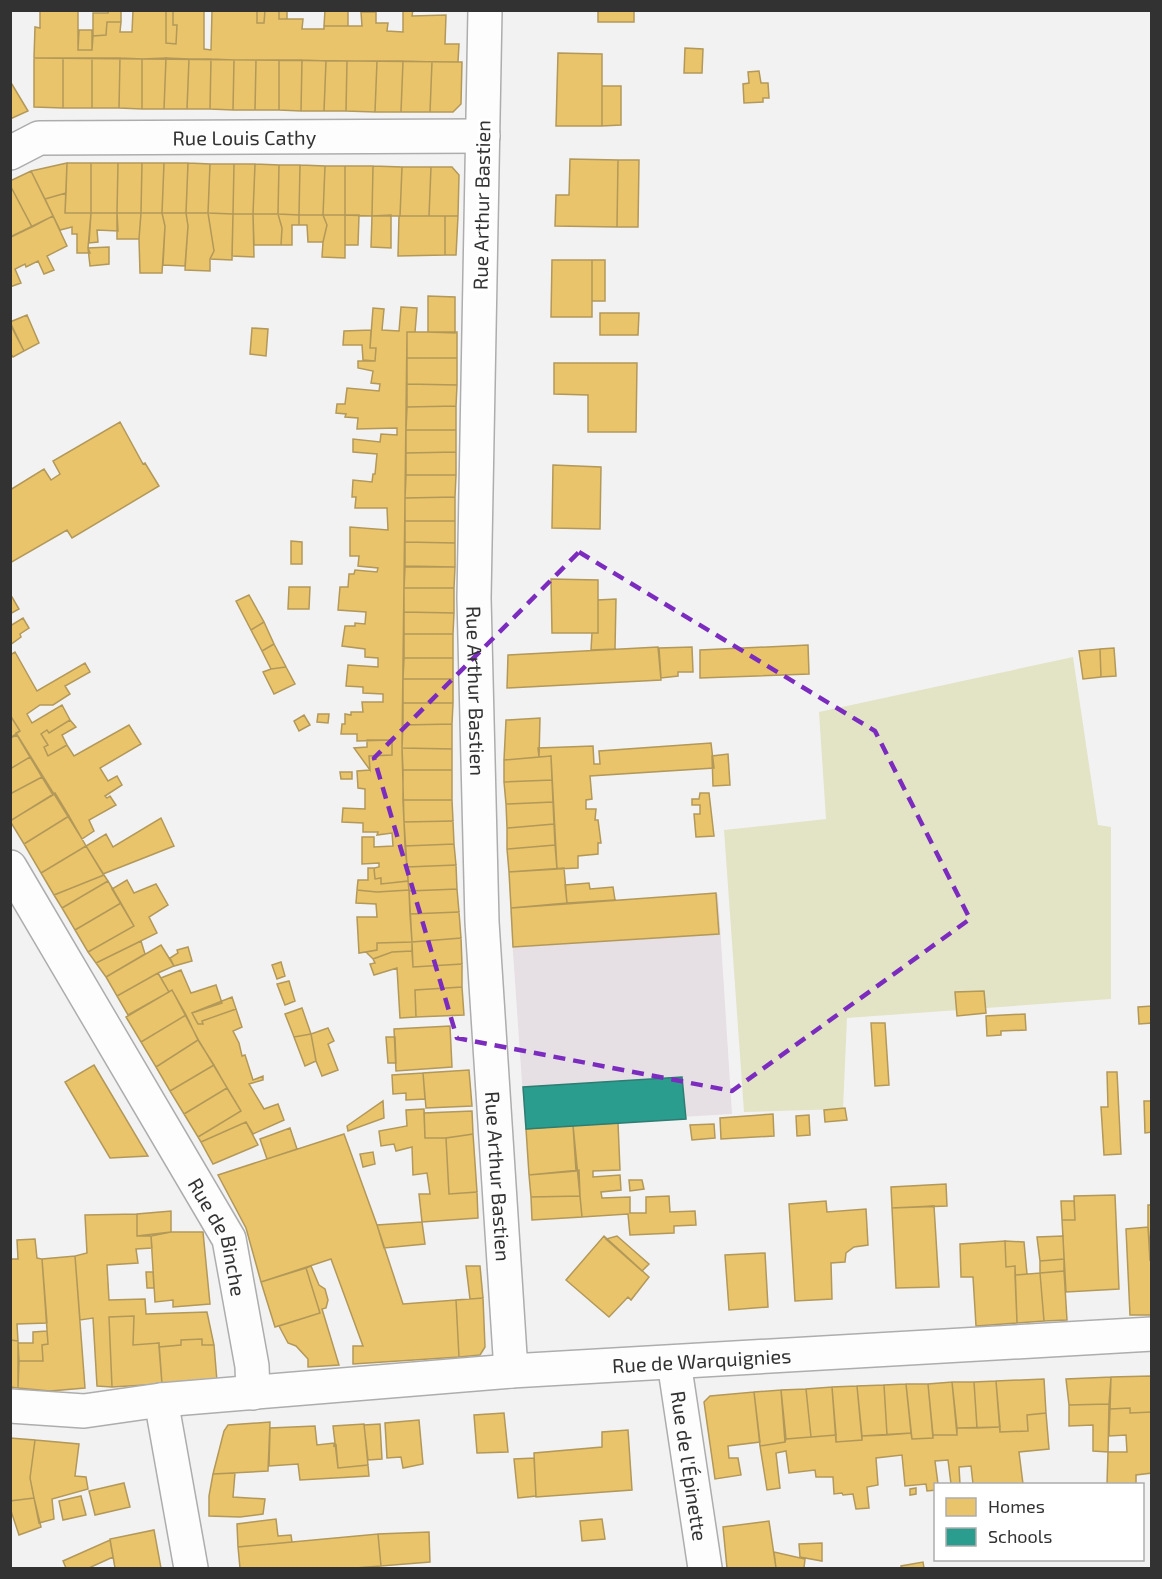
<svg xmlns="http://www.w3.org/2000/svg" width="1162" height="1579" font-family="'Exo 2',sans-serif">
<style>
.built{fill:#e6e0e4}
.green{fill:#e3e4c5}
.homes{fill:#e9c46a;stroke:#b29859;stroke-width:1.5}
.schools{fill:#2a9d8f;stroke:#2d7d73;stroke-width:1.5}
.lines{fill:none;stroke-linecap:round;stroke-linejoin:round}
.minor-casing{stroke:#aeadae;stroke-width:36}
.tertiary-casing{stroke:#aeadae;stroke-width:36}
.minor{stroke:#fdfdfd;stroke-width:33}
.tertiary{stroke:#fdfdfd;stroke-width:33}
.marked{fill:none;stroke:#7b2cbf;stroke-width:4.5;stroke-dasharray:12 8;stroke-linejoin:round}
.labels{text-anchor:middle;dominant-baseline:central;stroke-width:6;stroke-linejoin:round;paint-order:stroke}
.street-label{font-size:20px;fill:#333232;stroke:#fff}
</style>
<rect width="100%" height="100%" fill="#f3f2f3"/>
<path class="built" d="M718 894 732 1114 525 1126 510 909Z"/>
<path class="green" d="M1073 657 1098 825 1111 827V999L847 1018 843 1109 744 1112 724 830 826 819 819 712Z"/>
<path class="homes" d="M40 10H78V50H92L93 36 106 35 107 22H121L120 32H132L133 10H166V43L176 44 177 25H173V10H204V49L211 50 212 11 257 10V23H264L265 10H279V19H303L302 29H324V26H362L361 12H376V23H388L387 31 403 32V10H413L412 16 446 15 445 44H459L458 62 34 58 35 27 40 28Z
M109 10H121V22H107L106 35 93 36V13H108Z
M166 10H173V25H177L176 44 166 43Z
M257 10H265L264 23H257Z
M279 10H287V19H279Z
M325 10H348V26H324Z
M598 10H634V22H598Z
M79 30H92V50H78Z
M685 48 703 49 702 73H684Z
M558 53 602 54V126H556Z
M34 58H63V108L34 107Z
M63 58H92V108H63Z
M92 58H120L119 108H92Z
M120 58 142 59V109L119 108Z
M166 58 164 109H142V59Z
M166 58 189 59 187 109H164Z
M189 59H211L210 109H187Z
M211 59 234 60 233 110 210 109Z
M234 60H256L255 110H233Z
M256 60H279V110H255Z
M279 60H302L301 111 279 110Z
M302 60 326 61 324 111H301Z
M326 61H347L346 111H324Z
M347 61H377L375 112 346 111Z
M377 61H403L401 112H375Z
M403 61 432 62 430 112H401Z
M432 62H462L461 104 453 112H430Z
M759 71 761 83H768L769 98H763V102L744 103 743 84 749 83 748 72Z
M10 81 28 111 10 119Z
M602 86H621V125L602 126Z
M570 159 618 160 617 227 555 226 556 195H569Z
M618 160H639L638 227H617Z
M67 163H91V213H65Z
M67 163 66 193 45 199 31 171Z
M91 163H118L117 213H91Z
M118 163H142L141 213H117Z
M142 163H164L162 213H141Z
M164 163H188L186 213H162Z
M188 163 210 164 208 213H186Z
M210 164H234L233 214 208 213Z
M234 164H255L253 214H233Z
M255 164 279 165 278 214H253Z
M279 165H300L299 215 278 214Z
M300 165 325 166 323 215H299Z
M325 166H345V215H323Z
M345 166H373L372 216 345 215Z
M373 166 402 167 400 216H372Z
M402 167H431L429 216H400Z
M431 167H452L459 175 458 216H429Z
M31 171 53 216 32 227 10 185V181Z
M10 185 32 227 11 237 10 236Z
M66 193 65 213H91L88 248 90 253H77V234H72V227L60 230 45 199Z
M91 213H117L118 231 97 230 98 242 89 243Z
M117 213H141L139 239H117Z
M141 213H162L165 226 162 273H140L139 239Z
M162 213H186L188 226 185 266 163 265 165 226Z
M186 213H208L214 251 210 259V271L185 270 188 226Z
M208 213 233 214 232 260 210 259 214 251Z
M233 214H253L254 257 232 256Z
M253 214H278L282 228 281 245H254Z
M278 214 299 215V225H292V245H281L282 228Z
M299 215H323L327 225 323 242H308L307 225H299Z
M323 215H345V258L322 257 323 242 327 225Z
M345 215H359L358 245H345Z
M391 215V248L371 247 372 216Z
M53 216 67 246 47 256 54 270 44 274 38 261 26 267 25 264 15 269 21 283 10 287V237Z
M399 216H445V255L398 256Z
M445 216H458L456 255H445Z
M109 247V264L90 266 88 248Z
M552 260H592V317H551Z
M592 260H605V301H592Z
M428 296 455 297V333L428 332Z
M401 307 417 308 415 332H407L402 748 404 822 408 881 381 884V878L375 879 374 868 379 867V863L362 864V837H374V847L393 846 392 833 377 835 378 832H363V823L342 822 343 808 365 809V789L358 788 357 771 370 770 369 756 392 755V740L357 741V734H341L342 724H345V714L351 715V712H363L362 702H383V694L363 693V687L346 686 348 665 378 667V658L365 657V649L342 646 345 626H355V623L365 624 366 612 338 610 340 587H348L349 574H354L355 570 377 572 378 568 358 566 359 556H350V527L388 530 387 508H355L356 497H352L353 480 372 482 373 474H375L377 454 353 452V439L380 442 381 434 397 435V428L357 429 358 418 345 417 346 414 336 413 337 404H345L347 388 379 391 380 384 371 383 373 371 358 368V361H375L376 348H370L373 308 384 309 382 330 399 331Z
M600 313H639L638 335H600Z
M27 315 39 343 24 351 10 322Z
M10 324 24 351 13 357 10 353Z
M252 328 268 329 266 356 250 354Z
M371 330 370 348H376L375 361 363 360 362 345H343L344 331Z
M407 332H457V358H407Z
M407 358H457V385L407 384Z
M554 363H637L636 432H588V395L554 394Z
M407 384 457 385 456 406 407 407Z
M456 406V430H406L407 407Z
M120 422 143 464 145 463 159 486 72 538 67 530 10 563V490L44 469 51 480 60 474 53 461Z
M406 430H456V452L406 453Z
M456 452V475H406V453Z
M553 465 601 467 600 529 552 528Z
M406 475H456L455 497 405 498Z
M455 497V521H405V498Z
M405 521H455V543L405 542Z
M291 541 302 542V564H291Z
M405 542 455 543V567L405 566Z
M405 567H455L454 588H404Z
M551 579 598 580V633H552Z
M289 587H310L309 609H288Z
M404 588H454V613L404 612Z
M249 595 264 622 251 630 236 601Z
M12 597 19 609 10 614V598Z
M616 599 615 649 591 650 592 633H598V600Z
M404 612 454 613 453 634H404Z
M23 618 29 628 20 634 21 637 10 645V626Z
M264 622 274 644 262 651 251 630Z
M404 634H453V658H404Z
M274 644 286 667 271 669 262 651Z
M808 645 809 674 700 678V650Z
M658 647 661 680 507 688 508 655Z
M692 647 693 672H678V676L661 678 659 648Z
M1114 648 1116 676 1101 677 1100 649Z
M1100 649 1101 677 1083 679 1079 651Z
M15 652 37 691 85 663 90 672 65 686 70 694 53 705H40L27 714 32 723 62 705 70 720 49 733 47 730 41 734 48 745 44 747 48 756 67 745 74 756 129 725 141 744 100 768 108 781 117 776 122 785 105 796 107 798 110 796 116 805 89 820 94 831 82 839 16 733 20 731 10 715V655Z
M404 658H453V679H403Z
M286 667 295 684 274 694 263 672 271 669Z
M403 679H453V703H403Z
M403 703H453L452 724 403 725Z
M318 714H329L328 723 317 722Z
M10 715 20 731 10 738Z
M304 715 310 725 299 731 294 721Z
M540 718 539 757 504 760 506 720Z
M70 720 76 727 62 735 67 745 48 756 44 747 48 745 41 734 47 730 49 733Z
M452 724V749L402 748 403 725Z
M17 735 30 757 10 769V738Z
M367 740H392V755L369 756 370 770 354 748 367 747Z
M711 743 714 768 590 776 592 799 586 800V809H596L595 820H598L601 843H598V854L578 856V868L557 869 551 756 539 757 538 748 593 746 594 764H600L599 751Z
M402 748 452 749V770H403Z
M728 754 730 785 713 786 712 756Z
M551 756 552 780 504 782V760Z
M30 757 42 777 10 794V769Z
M403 770H452V800H403Z
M340 772H352V779H341Z
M42 777 53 795 10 821V794Z
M552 780 553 802 506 804 504 782Z
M55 793 69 816 24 844 10 821Z
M700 793H709L714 836 696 837 694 814H700V805H692V799H699Z
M403 800H452L453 821 404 822Z
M553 802 554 824 507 828 506 804Z
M69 816 86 846 41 873 24 844Z
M161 818 174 846 103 874 86 846 106 834 113 847Z
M453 821 454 844 405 846 404 822Z
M554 824 555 845 507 849V828Z
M454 844 456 865 407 867 405 846Z
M555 845 557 869 509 872 507 849Z
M86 846 104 875 54 895 41 873Z
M456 865 457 889 409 891 407 867Z
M368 868H374L375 879 381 878V884L408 881 409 890 377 892 357 890 358 880H368Z
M564 868 567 903 511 908 509 872Z
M104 875 108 881 62 908 54 895Z
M127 880 134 893 156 884 168 905 149 917 157 933 96 963 88 952 134 926 112 889Z
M108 881 121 903 75 930 62 908Z
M589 883 590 889 613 887 615 900 567 903 565 885Z
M457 889 459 912 410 914 409 891Z
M357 890 377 892 409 890 412 942 377 943V950L359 953 357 917H377L376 904 356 903Z
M716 893 719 934 513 947 511 908Z
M121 903 134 926 88 952 75 930Z
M459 912 461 938 412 942 410 914Z
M461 938 462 964 413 967 412 942Z
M141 941 145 954 106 977 96 963Z
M412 942V951L392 952 373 959 366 952 377 950V943Z
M161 945 174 966 158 973 117 996 106 977Z
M188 947 192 961 174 966 170 958 178 953 177 950Z
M412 951 413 967 462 964V987L415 990 416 1017 400 1018 397 968 374 975 370 964 375 963 373 959 392 952Z
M281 962 285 976 277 979 272 965Z
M181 970 191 993 216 985 222 1003 192 1013 198 1024H203L202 1021 236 1009 242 1027 233 1031 239 1043 242 1056 245 1055 253 1080 263 1076V1080L249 1084 264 1109 278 1104 284 1120 253 1134 246 1122 201 1142 198 1137 241 1111 199 1041 172 990 169 992 161 978Z
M158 973 169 992 128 1015 117 996Z
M289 981 295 1001 285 1005 277 984Z
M462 987 464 1015 416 1017 415 990Z
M172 990 186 1015 141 1042 126 1017Z
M984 991 986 1013 957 1016 955 992Z
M232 997 236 1009 202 1021 203 1024H198L192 1013Z
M1152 1006V1023L1139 1024 1138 1007Z
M302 1008 311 1034 294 1037 285 1014Z
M1025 1014 1026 1030 1001 1031V1035L987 1036 986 1016Z
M186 1015 198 1040 156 1067 141 1042Z
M871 1023H885L889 1085 875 1086Z
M450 1026 452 1067 396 1071 394 1029Z
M328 1028 334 1041 328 1044 338 1070 322 1076 316 1061 311 1034Z
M311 1034 316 1061 305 1066 294 1037Z
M386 1037H395L396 1063H388Z
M198 1040 214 1065 170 1091 156 1067Z
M94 1065 148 1156 110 1158 65 1082Z
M214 1065 227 1088 184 1114 170 1091Z
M469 1070 472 1106 426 1108 423 1073Z
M1107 1072H1117L1121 1154 1104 1155 1101 1107H1108Z
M423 1073 425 1099 406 1100V1093L393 1094 392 1075Z
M227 1088 241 1111 198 1137 184 1114Z
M383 1101 384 1118 348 1131 347 1126Z
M1144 1101H1152V1132L1145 1133Z
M845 1108 847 1120 825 1122 824 1110Z
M424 1109 425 1138H446L449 1194 477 1192 478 1218 422 1222 419 1194H430L427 1173 413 1175 412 1147 396 1151 394 1144 381 1146 379 1131 407 1126 406 1110Z
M472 1111 473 1134 446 1138H425L424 1113Z
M773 1114 774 1136 721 1139 720 1118Z
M809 1115 810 1135 797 1136 796 1116Z
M246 1122 258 1145 213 1164 201 1142Z
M618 1123 620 1170 593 1171V1177L620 1175 621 1190 601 1192 602 1198 630 1197V1213H646V1197L669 1196 670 1212 695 1211 696 1225 674 1226V1233L630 1235 628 1214 582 1217 573 1125Z
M714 1124 715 1138 692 1140 690 1125Z
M573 1125 576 1171 529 1175 526 1129Z
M290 1128 297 1149 267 1159 260 1139Z
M344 1134 377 1225 403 1304 456 1300 459 1357 353 1364V1346H363L331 1259 261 1282 246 1228 218 1175Z
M473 1134 477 1192 449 1194 446 1138Z
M373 1152 375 1164 363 1167 360 1154Z
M579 1170 580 1196 531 1197 529 1175Z
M629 1180H642L644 1189 630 1191Z
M946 1184 947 1206 892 1208 891 1187Z
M1115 1195 1119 1289 1066 1292 1062 1220H1075L1074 1196Z
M580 1196 582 1217 532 1220 531 1197Z
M826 1201 827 1212 866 1209 868 1245 854 1247 846 1253 845 1262 831 1263 832 1299 795 1301 789 1204Z
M1061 1201H1074L1075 1220H1062Z
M1148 1205H1152L1150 1261 1148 1227Z
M934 1206 939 1287 896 1288 892 1208Z
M171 1211V1232L137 1236V1214Z
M137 1214V1236H151L152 1248 136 1249 138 1263 107 1265 109 1300 145 1299 146 1314 207 1312 214 1345H202V1339L181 1340V1345L159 1347V1343L133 1345 134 1316 109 1317 112 1387 97 1386 93 1318 80 1320 75 1256 87 1253 85 1215Z
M422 1222 425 1244 384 1248 377 1225Z
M1148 1227 1152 1261V1315H1130L1126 1229Z
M171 1232H203L210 1304 173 1307V1300L155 1302 151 1236Z
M604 1236 649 1277 631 1300 628 1297 609 1317 566 1280Z
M617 1236 649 1264 642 1271 606 1239Z
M1063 1236 1064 1259 1040 1261 1037 1237Z
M35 1239 37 1258 42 1259 47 1323 17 1324 18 1341 10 1340V1259H18L17 1240Z
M1005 1241 1006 1267 1015 1266 1017 1323 976 1326 973 1277H961L960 1244Z
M1005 1241 1024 1242 1027 1274 1015 1275V1266L1006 1267Z
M765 1253 768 1307 729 1310 725 1255Z
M75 1256 85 1388 50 1391 18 1388 19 1361H43L42 1345 48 1344 42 1259Z
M1064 1259V1271L1040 1273V1261Z
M311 1266 319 1285 325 1289 328 1300 326 1308 322 1309 339 1365 308 1367V1359L296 1346 288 1343 279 1326 320 1313 306 1268Z
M466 1266H480L483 1298 470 1299Z
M306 1268 320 1313 275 1327 261 1282Z
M1064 1271 1067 1320 1044 1321 1040 1273Z
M146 1272H153L154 1288H147Z
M1040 1273 1044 1321 1017 1323 1015 1275Z
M483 1298 485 1347 480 1355 459 1357 456 1300Z
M134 1316 133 1345 159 1343 162 1384 112 1387 109 1317Z
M47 1331 48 1344 42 1345 43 1361H19L18 1343H33V1332Z
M202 1339V1345H214L217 1381 162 1384 159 1347 181 1345V1340Z
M10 1340 18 1341V1388L10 1387Z
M1151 1376 1152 1412 1130 1413V1408L1110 1409 1111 1377Z
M1111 1377 1109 1404 1069 1405 1066 1379Z
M1044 1379 1046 1413 1027 1415 1028 1431 1000 1432 996 1381Z
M996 1381 1000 1427 977 1428 974 1382Z
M952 1382H974L977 1428H957Z
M952 1382 957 1435H933L928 1384Z
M906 1384H928L933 1438 912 1439Z
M906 1384 911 1433 887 1435 884 1385Z
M884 1385 887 1435 862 1436 857 1386Z
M857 1386 862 1440 836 1442 832 1387Z
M832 1387 836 1435 811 1437 806 1389Z
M806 1389 811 1437 786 1439 781 1390Z
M781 1390 785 1442 760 1446 754 1392Z
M754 1392 760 1442 728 1446 729 1458H738L741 1475 715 1479 704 1402 710 1396Z
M1109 1404 1108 1452 1093 1451V1425L1069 1426V1405Z
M1130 1408V1413L1152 1412V1473L1136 1475V1484H1107L1108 1452H1127L1126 1435 1109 1436 1110 1409Z
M504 1413 508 1452 477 1453 474 1415Z
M1046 1413 1049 1449 1019 1452 1023 1484H973L971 1466 959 1467 960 1484H951L948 1460 935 1461 938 1484H936V1490L927 1491 926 1484 905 1486 902 1455 876 1458 878 1485 867 1487 869 1508 856 1509 853 1494 843 1495 842 1493 834 1494 833 1477H816L815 1470 789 1473 786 1451 776 1453 780 1488 767 1490 760 1446 785 1442 786 1439 836 1435V1442L862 1440V1436L911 1433 912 1439 933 1438V1435H957V1428L1000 1427V1432L1028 1431 1027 1415Z
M419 1420 423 1464 403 1468 401 1457 387 1458 385 1423Z
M270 1422 268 1471 213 1474 224 1431 228 1425Z
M364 1424 368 1465 338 1468 333 1426Z
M380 1424 382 1459 368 1460 364 1425Z
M315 1426 317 1445 334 1443V1446L336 1445 338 1468 368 1465 369 1476 300 1480 298 1464 269 1466 270 1428Z
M628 1430 632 1490 536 1497 534 1453 602 1447V1432Z
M10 1438 35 1440 30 1478 34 1498 10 1501Z
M35 1440 79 1444 75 1476 86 1477 88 1489 52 1499 54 1519 39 1523 30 1478Z
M534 1458 536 1496 518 1498 514 1459Z
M235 1473 233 1497 265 1499 263 1514 240 1517 209 1516V1496L213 1474Z
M124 1483 130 1507 95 1515 89 1491Z
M916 1488V1494L910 1495V1489Z
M81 1496 86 1515 63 1520 59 1501Z
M34 1498 41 1527 19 1535 10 1508V1501Z
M276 1519 278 1536 291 1535 292 1542 238 1547 237 1524Z
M602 1519 605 1539 582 1541 580 1521Z
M769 1521 776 1568H727L723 1527Z
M154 1530 161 1568H115L110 1539Z
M429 1532 430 1562 381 1566 378 1534Z
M378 1534 381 1566 355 1568H240L238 1547Z
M110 1540 113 1557 89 1568H66L63 1561Z
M822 1543V1561L800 1557 799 1544Z
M774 1552 805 1559 804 1568H776Z
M923 1562 924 1568H901V1566Z"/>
<path class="schools" d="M682 1077 686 1119 526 1129 523 1087Z"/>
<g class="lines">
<g class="minor-casing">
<g id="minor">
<path id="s1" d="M485 10 474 598 482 922 511 1371"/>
<path id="s2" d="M10 153 39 138 483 136"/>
<path id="s3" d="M674 1362 705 1568"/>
<path d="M161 1400 191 1568"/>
</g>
</g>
<g class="tertiary-casing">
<g id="tertiary">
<path id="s4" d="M10 867 229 1239 252 1366 253 1393"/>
<path id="s5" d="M10 1406 84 1411 161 1400 511 1371 1152 1334"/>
</g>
</g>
<use href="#minor" class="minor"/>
<use href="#tertiary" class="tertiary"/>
</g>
<path class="marked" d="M579 552 875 731 970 919 732 1091 457 1038 374 758Z"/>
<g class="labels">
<g class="street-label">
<text stroke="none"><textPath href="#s2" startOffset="238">Rue Louis Cathy</textPath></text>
<text transform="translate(481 205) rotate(-89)">Rue Arthur Bastien</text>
<text stroke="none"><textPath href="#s1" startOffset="681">Rue Arthur Bastien</textPath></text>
<text stroke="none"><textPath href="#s1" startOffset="1167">Rue Arthur Bastien</textPath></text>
<text stroke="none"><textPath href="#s4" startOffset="426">Rue de Binche</textPath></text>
<text stroke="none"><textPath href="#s5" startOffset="694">Rue de Warquignies</textPath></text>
<text stroke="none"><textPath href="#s3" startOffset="105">Rue de l'Épinette</textPath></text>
</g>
</g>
<rect width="1162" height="1579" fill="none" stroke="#333232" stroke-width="24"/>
<rect x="934" y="1483" width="210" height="78" fill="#ffffff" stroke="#adadad" stroke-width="1.5"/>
<rect x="946" y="1498" width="30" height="18" fill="#e9c46a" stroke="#adadad" stroke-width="1.5"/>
<text x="988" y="1513" font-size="18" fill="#333232">Homes</text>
<rect x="946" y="1528" width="30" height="18" fill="#2a9d8f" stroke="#adadad" stroke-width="1.5"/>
<text x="988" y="1543" font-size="18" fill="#333232">Schools</text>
</svg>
